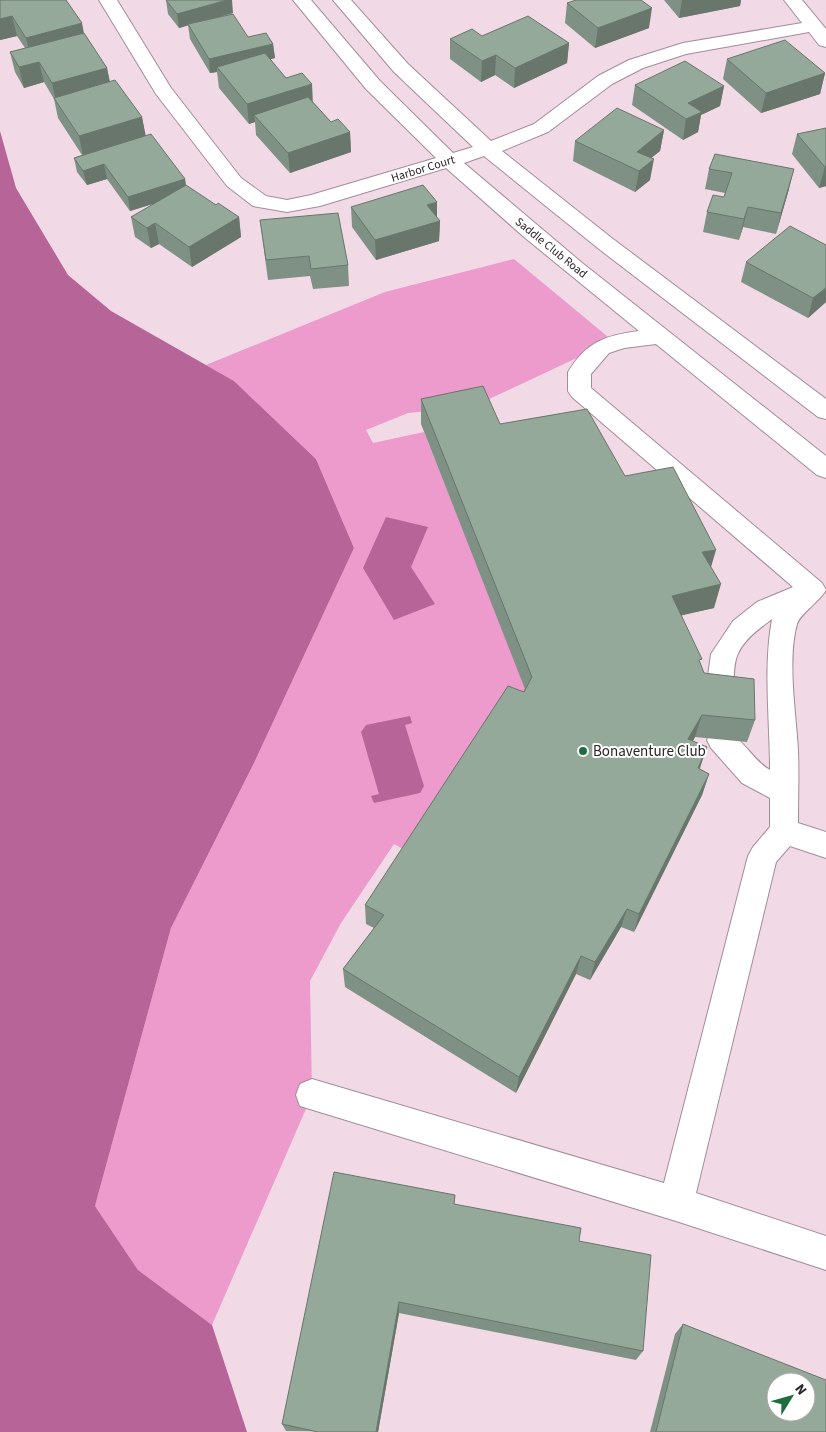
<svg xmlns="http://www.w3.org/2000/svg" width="826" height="1432" font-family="'Source Sans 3',sans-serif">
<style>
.green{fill:#ed9acc}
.water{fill:#b76498}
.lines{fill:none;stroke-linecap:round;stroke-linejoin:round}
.minor-casing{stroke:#a38c99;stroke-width:2}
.minor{fill:#fff;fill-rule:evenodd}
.wall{fill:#7f9184}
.shaded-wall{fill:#68766b}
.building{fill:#94a999;stroke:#68766b;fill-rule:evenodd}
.poi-dot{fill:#1f6e3e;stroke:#fff;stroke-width:2}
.labels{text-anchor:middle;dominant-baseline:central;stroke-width:4;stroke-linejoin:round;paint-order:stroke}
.far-street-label{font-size:12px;fill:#2c2328;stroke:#fff}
.poi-label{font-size:15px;fill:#2c2328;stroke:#fff;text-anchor:start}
</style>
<rect width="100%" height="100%" fill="#f2d9e6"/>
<path class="green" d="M514 259 613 341 472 407 408 413 366 430 373 443 424 432 530 699 412 854 394 844 341 923 310 981 312 1095 212 1325 138 1270 95 1206 171 928 254 763 354 548 316 459 234 381 206 365 385 292Z"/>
<path class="water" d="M0 131 16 188 68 275 111 311 234 381 316 459 354 548 254 763 171 928 95 1206 138 1270 212 1325 247 1432H0Z
M386 517 428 527 411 567 435 604 394 620 363 568Z
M410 716 412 723 405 725 424 786 420 793 374 803 371 796 379 794 361 732 366 725Z"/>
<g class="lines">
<g class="minor-casing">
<path id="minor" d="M99 0H117L171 88 241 178 266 196 287 200 311 195 436 158 366 89 293 0H311L380 81 453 153 473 147 394 72 333 0H351L408 64 491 141 534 124 598 76 629 60 683 43 802 23 784 0H802L826 29V47L819 45 809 32 686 54 643 68 612 84 548 132 502 151 613 239 826 399V419L818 417 599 249 484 156 464 163 581 262 826 456V478L817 475 656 344 624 348 609 353 591 374V388L822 583 826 590C820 601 800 614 797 624 787 660 796 714 798 750 799 774 798 799 798 823L826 832V858L790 846 776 862 696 1193 826 1236V1270L676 1221 300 1106 296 1095 300 1084 312 1079 664 1183 748 856 753 847 770 827V798L742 783 711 748 707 740 711 732C737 723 749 759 770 770 770 719 763 669 772 619 759 629 743 640 737 656 731 672 737 690 729 706L719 709 709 706 705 698 711 654 733 621 757 602 793 587 572 397 568 391V372C586 342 606 335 639 331L524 237 446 168 320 206 287 212 253 206 227 186 156 94Z"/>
</g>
<use href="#minor" class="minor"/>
</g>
<path class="wall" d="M0 0 84 34 107 68 110 82 142 117 145 136 185 179 186 186 216 205 239 217 241 237 192 267 159 244 151 248 135 237 131 217 153 204 130 211 107 179 87 185 77 172 74 158 82 155 58 118 54 99 44 82 24 88 15 72 10 52 25 48 17 36 0 40Z
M166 0 233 13 205 21 248 37 273 44 275 58 270 59 286 78 313 102 331 122 350 132 351 152 290 173 256 135 255 122 249 124 219 88 217 72 210 73 190 39 188 25 179 28 168 14Z
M664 0H741L740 6 679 18Z
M567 3 649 28 595 48 565 23Z
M482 36 569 43 567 63 514 88 495 75 481 82 450 59V39Z
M727 59 825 73 820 94 761 113 723 79Z
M635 85 724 86 720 106 701 115 698 132 683 140 632 105Z
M826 128V186L819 188 792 154 797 134Z
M664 130 660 151 651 158 650 180 635 192 573 161 575 141Z
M715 154 789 189 776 234 743 227 739 240 703 232 707 212 724 197 725 193 705 189 709 169Z
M351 207 437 217 440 221 439 241 376 260 352 227Z
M260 220 348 265 349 286 313 289 310 276 268 280Z
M826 245V302L808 318 741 282 746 262Z
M421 399 500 424 625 476 711 567 714 608 681 615 704 673 755 720 747 742 695 737 693 741 700 769 709 774 702 795 634 932 621 927 590 980 576 974 516 1093 345 987 343 969 374 928 366 924 365 905 525 689 421 424Z
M455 1195 454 1204 579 1241 643 1351 636 1360 399 1313 378 1432 286 1431 282 1424Z
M683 1324 826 1432H650L675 1334Z"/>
<path class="shaded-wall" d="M227 0H232L233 13 179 28 177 14Z
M682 0H741L740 6 679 18Z
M652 8 649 28 595 48 598 28Z
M12 16 17 36 0 40V19Z
M82 23 86 44 31 58 26 38Z
M569 43 567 63 514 88 515 68Z
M273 44 275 58 219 71 217 67V72L210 73 209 59Z
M496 55 495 75 481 82 482 61Z
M39 62 44 82 24 88 19 67Z
M107 68 111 89 56 101 52 83Z
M825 73 820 94 761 113 766 93Z
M312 84 313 104 254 115 255 122 249 124 247 104Z
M724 86 720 106 701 115 698 132 683 140 688 103Z
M142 117 146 137 83 156 79 136Z
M664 130 660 151 636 170 637 152Z
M350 132 351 152 290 173 288 153Z
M654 159 650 180 635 192 639 171Z
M104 164 107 179 87 185 83 171Z
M825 167H826V186L819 188Z
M794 169 789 189 776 234 781 213Z
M185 179 187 193 130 211 128 197Z
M437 202V221H440L439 241 376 260 375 240 427 205Z
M748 207 743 227 739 240 744 219Z
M239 217 241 237 192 267 189 247Z
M155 223 159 244 151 248 147 228Z
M826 288V302L808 318 813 298Z
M716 550 709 574 702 552Z
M721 584 714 608 666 619 672 596Z
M702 715 695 737 682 760 688 739Z
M707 747 700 768 691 789 698 768Z
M709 774 702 795 634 932 639 914Z
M627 909 621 927 590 980 595 962Z
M581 956 576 974 516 1093 519 1077Z
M399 1302V1313L378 1432H376Z"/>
<path class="building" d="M0 0H66L82 23 26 38 12 16 0 19Z
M166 0H227L177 14Z
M576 0H641L652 8 598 28 567 3Z
M233 14 248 37 266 33 273 44 209 59 188 24Z
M528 16 569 43 515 68 496 55 482 61 450 39 472 29 482 36Z
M84 33 107 68 52 83 39 62 19 67 10 52Z
M785 40 825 73 766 93 727 59Z
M265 53 286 78 302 73 312 84 247 104 217 67Z
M685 61 724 86 688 103 702 112 686 119 635 85Z
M115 80 142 117 79 136 54 98Z
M308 97 331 122 338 119 350 132 288 153 254 115Z
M617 108 664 130 637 152 654 159 639 171 575 141Z
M826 128V167H825L797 134Z
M151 134 185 179 128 197 104 164 83 171 74 158Z
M715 154 794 169 781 213 748 207 744 219 707 212 713 195 724 197 732 173 709 169Z
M186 185 216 205 218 203 239 217 189 247 155 223 147 228 131 217Z
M423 185 437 202 427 205 440 221 375 240 351 207Z
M338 213 348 265 311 269 309 256 266 260 260 220Z
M790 226 826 245V288L813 298 746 262Z
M483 386 500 424 587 409 625 476 673 467 716 550 702 552 721 584 672 596 702 659 699 660 704 673 754 679 755 720 702 715 688 739 707 747 698 768 709 774 639 914 627 909 595 962 581 956 519 1077 343 969 384 915 365 905 508 686 524 692 532 677 421 399Z
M334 1172 455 1195 454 1204 581 1228 579 1241 651 1255 643 1351 399 1302 376 1432H318L282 1424Z
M683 1324 826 1380V1432H656ZM776 1382H806V1412H776Z"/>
<circle class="poi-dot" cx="583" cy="751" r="5"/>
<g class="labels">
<g class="far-street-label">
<text transform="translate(423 169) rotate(-17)">Harbor Court</text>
<text transform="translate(551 248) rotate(39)">Saddle Club Road</text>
</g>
<g class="poi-label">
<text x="593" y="751">Bonaventure Club</text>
</g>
</g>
<g transform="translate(791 1397) rotate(53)"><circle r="24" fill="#ffffff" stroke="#aba7a9"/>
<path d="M0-4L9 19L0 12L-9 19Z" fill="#1f6e3e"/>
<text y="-8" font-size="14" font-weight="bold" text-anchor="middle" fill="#2c2328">N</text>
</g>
</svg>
